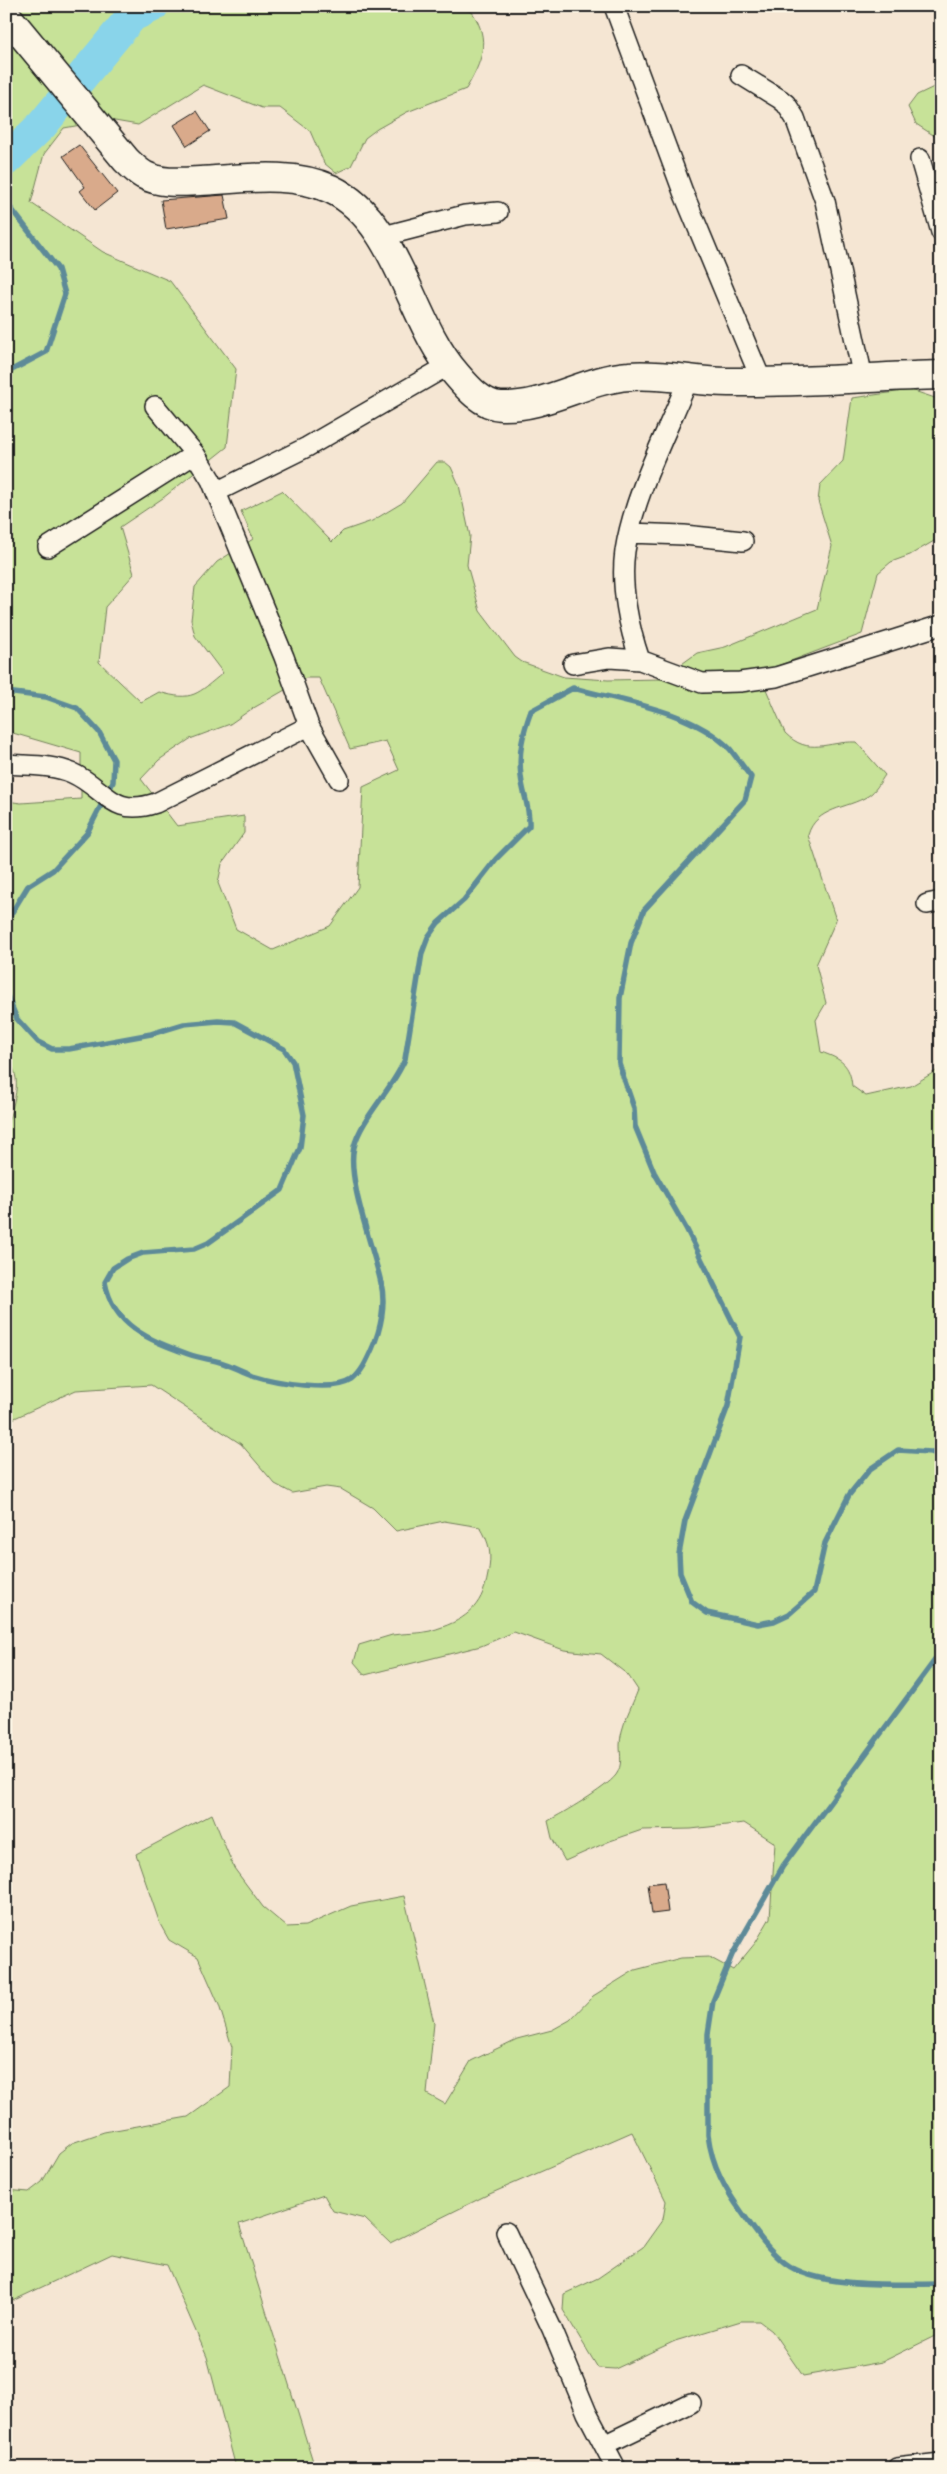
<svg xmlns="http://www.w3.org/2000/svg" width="947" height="2474" font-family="'Comic Neue',sans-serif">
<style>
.green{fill:#c7e298;stroke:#727f5a;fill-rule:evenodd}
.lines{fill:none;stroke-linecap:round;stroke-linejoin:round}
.stream{stroke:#5d8a98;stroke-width:5.5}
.river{stroke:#89d4ea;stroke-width:32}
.building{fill:#d9aa8b;stroke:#1c1c1c}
.minor-casing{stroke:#1c1c1c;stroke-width:22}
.secondary-casing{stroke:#1c1c1c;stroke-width:31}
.minor{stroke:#fcf5e5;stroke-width:19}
.secondary{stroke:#fcf5e5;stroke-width:28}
</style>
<rect width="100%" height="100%" fill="#f5e6d3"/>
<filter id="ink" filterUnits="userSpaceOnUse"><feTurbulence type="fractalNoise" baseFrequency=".02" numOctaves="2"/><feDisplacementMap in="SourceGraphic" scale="10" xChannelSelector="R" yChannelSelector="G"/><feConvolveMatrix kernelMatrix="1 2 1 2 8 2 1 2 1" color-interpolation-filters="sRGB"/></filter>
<g filter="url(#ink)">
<path class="green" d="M6 6H454L472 12C491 40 482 62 466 89L407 112 377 129 365 138 351 166 336 173 324 163 310 131 280 108H262L203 85 138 125 109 120 64 128 44 154 31 203 103 252 170 281 236 369 227 447 163 498 120 527 134 574 105 607 99 662 141 702 159 692C193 702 197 694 223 673L195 636 191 620 195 587 217 562 253 539 241 511 282 491 332 542 343 531 372 521 402 503 437 462H445L451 467 459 485 470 536 467 565 480 611 515 657 522 662 564 677 608 680 661 679 697 653 725 647 817 609 832 546 818 501 820 485 843 461 852 398 911 390 941 400V537L910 555 891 562 878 573 862 634 759 673 785 733C809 757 827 741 856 742L885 775C880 782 876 791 868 796 847 809 816 807 808 835L836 920 816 965 826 1003 816 1020 821 1052C841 1059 850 1064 852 1086L866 1096 911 1086 941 1068V2333L882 2362 803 2376 772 2331 759 2321H741L675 2341 615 2369 598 2368 563 2310 564 2294 598 2278 643 2247 663 2219 666 2201 632 2132 485 2196 390 2243 365 2219 333 2211 324 2195 239 2224 315 2468H236L207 2357 167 2265 112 2254 6 2304V2190L29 2192 42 2182 59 2153 72 2143 104 2132 188 2117 230 2087 232 2047 219 2005 198 1957 169 1940 160 1924 136 1854 212 1814 234 1868 263 1907 287 1927 305 1926 351 1906 404 1896 434 2023 427 2094 445 2104 471 2061 517 2039 552 2030 570 2020 593 1996 635 1970 681 1958 709 1957 733 1970 756 1942 770 1918 775 1843 744 1823 691 1829 642 1830 610 1841 565 1861 552 1838 548 1821C564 1812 605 1789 616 1775 623 1765 620 1756 620 1745 620 1727 632 1706 638 1690L628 1675 601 1654 564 1650 514 1632 481 1646 365 1675 354 1662 359 1645C370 1642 381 1638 392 1635 405 1633 418 1634 430 1631 464 1621 482 1609 488 1574 492 1555 490 1543 480 1527L444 1521 396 1531 373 1508 341 1489 326 1487 292 1493 275 1484 241 1444 151 1385 76 1390 6 1422V1129C12 1107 26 1077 6 1059V801L21 803 81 799V753L6 731ZM306 678H319L350 749 386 741 399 770 363 787 358 887 330 926 273 950 236 929 218 883 222 864 244 833V816L177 826 141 779 159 760 190 739 230 724 250 710Z
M938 85 941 87V140L916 124 908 107 917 95Z"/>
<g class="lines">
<path class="stream" d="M6 202 58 269 65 294 46 352 6 373
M6 692 46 697 77 708 99 732 114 760 113 782 87 833 53 870 28 886 6 922
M6 993 17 1019 38 1042 52 1049H69L151 1034 184 1024 218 1021 234 1022 284 1049 293 1062 304 1115 300 1148 282 1190 208 1243 194 1249 143 1253 127 1259 113 1268 105 1282C113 1326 149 1340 188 1354 199 1358 209 1359 220 1362 231 1365 241 1371 252 1375 274 1382 333 1393 352 1380 362 1372 367 1360 372 1349 381 1329 386 1304 381 1283 374 1249 346 1179 354 1147 361 1118 393 1089 405 1059L422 953 428 937 438 923 464 900 496 859 529 826C530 806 523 795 521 776 518 752 523 733 531 711L573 688C622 701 693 711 730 749 737 758 744 768 751 777L745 800 644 910 631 943 620 998 619 1064 634 1108 635 1126 654 1172 687 1230 740 1337 728 1406 685 1521 679 1554 680 1573 692 1602 707 1613 758 1624 774 1621 789 1614 814 1592 825 1543 849 1495 870 1469 898 1450 931 1452 941 1455
M941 1652 783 1866 732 1955 713 2001 708 2034V2135C712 2166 725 2189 743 2214 755 2231 768 2250 785 2263 818 2289 899 2284 941 2284"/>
<path class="river" d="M6 160 42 125 132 16 153 6"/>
</g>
<path class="building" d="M197 111 210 131 187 146 174 125Z
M79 145 117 193 95 210 80 191 85 187 63 156Z
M224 195 229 219 166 229 161 200Z
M664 1882 668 1912 652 1914 648 1884Z"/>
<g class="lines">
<g class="minor-casing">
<path id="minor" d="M614 6 683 192 762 382
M741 75 780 99 786 104 795 118 825 201 863 378
M920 159 941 232
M380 237 465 215 498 212
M155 406 195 454 211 480 284 657 309 726 339 779
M216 492 307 447 449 365
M629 533 684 535 743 541
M48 547 195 454
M640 660C629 628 620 586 625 551 634 494 666 435 688 380
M573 664 609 658 640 660 702 683 740 682 776 677 941 625
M6 764C27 766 52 764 72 773 106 788 111 818 156 803L309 726
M927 904 941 901
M506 2232 552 2329 587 2413 616 2468
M604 2445 691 2403
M897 2468 941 2463"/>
</g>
<g class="secondary-casing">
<path id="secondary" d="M6 15 126 160C131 165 137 171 144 175 161 184 181 182 200 181 242 179 291 171 331 189 399 221 409 321 456 374 467 387 482 405 501 406 546 408 585 379 629 376 662 373 695 382 728 382 799 383 870 377 941 375"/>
</g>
<use href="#minor" class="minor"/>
<use href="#secondary" class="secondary"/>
</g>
</g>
<rect width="947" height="2474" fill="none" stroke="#fcf5e5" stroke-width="25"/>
<rect x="12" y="12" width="922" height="2449" fill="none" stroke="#1c1c1c" stroke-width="2" filter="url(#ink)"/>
</svg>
